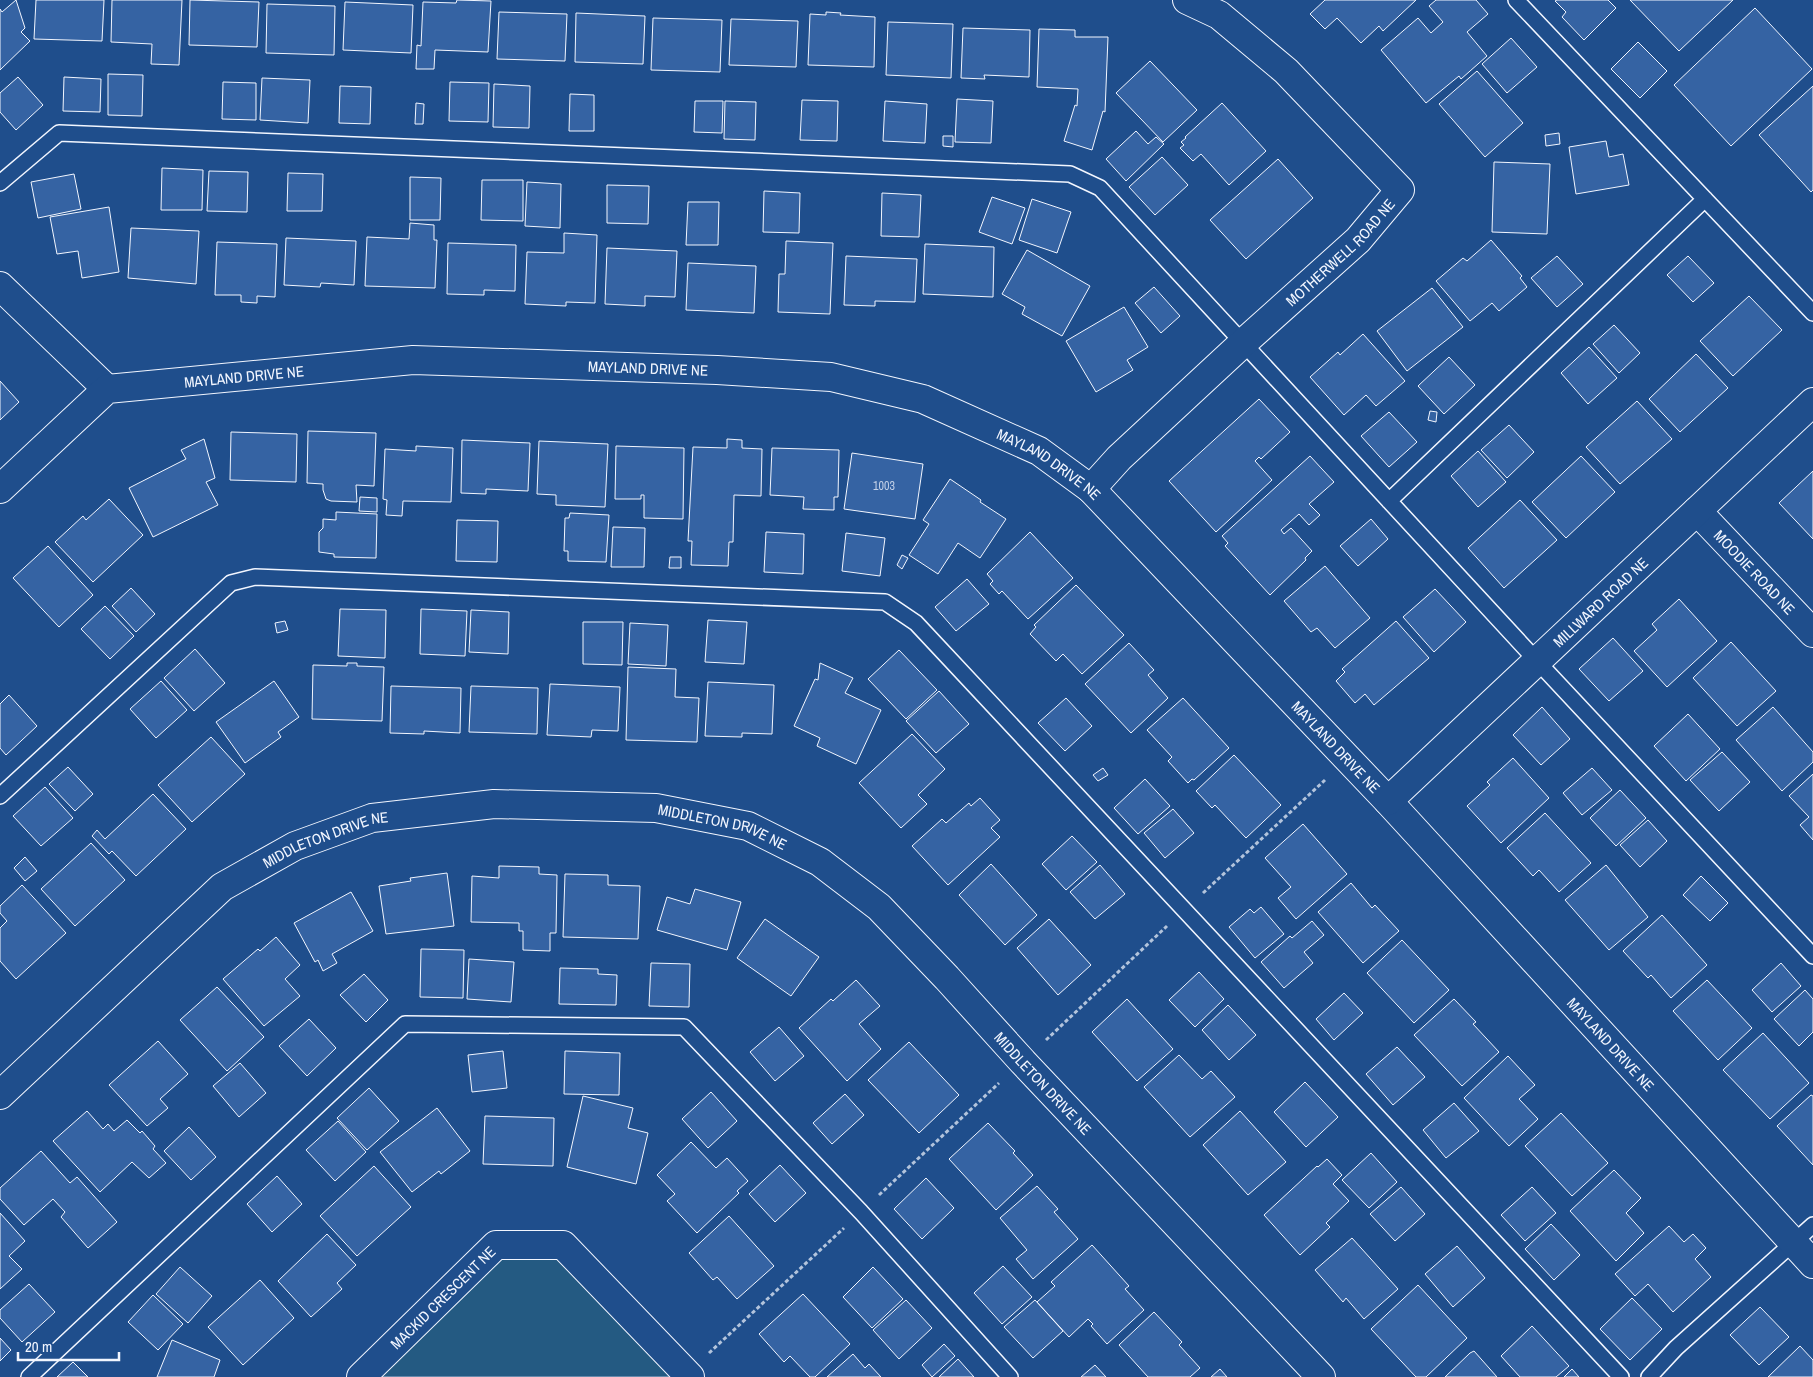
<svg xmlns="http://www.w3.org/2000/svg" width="1813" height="1377" font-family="'Archivo Narrow',sans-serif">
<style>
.green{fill:#245a82;stroke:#a8bbd7}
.building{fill:#3563a3;stroke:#f2f6ff}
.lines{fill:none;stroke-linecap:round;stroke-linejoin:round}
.lane-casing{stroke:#f2f6ff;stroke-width:18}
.street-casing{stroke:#f2f6ff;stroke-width:30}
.path{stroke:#b3c4dc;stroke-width:3;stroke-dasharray:4 2.5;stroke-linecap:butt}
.lane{stroke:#1f4e8c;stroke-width:15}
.street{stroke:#1f4e8c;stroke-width:28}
.labels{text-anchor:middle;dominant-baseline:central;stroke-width:4;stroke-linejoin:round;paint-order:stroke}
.number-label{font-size:12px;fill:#c3d1e8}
.street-label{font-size:15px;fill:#f2f6ff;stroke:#1f4e8c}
</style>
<rect width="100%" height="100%" fill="#1f4e8c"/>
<path class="green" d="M496 1245H563L690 1377H361Z"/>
<path class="building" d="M16 0 25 28 21 32 30 41 0 70V9L2 12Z
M36 0H104L102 41 34 39Z
M112 0H182L179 65 151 64 152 44 111 42Z
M190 0 259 2 257 47 189 45Z
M457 0 491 1 488 52 435 50 434 69H416L417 45 421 46 423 2 456 3Z
M1325 0H1416L1383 31 1379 26 1361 43 1337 18 1325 29 1310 14Z
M1436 0H1476L1488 14 1467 32 1487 56 1461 79 1459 76 1426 103 1381 50 1418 18 1431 33 1443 22 1429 6Z
M1557 0H1608L1616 8 1584 40 1562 17 1566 12 1555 1Z
M1630 0H1733L1679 51Z
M345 2 413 5 411 53 343 50Z
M267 4 335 6 334 55 266 53Z
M1755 8 1812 69 1731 146 1674 85Z
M499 12 567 14 565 61 497 59Z
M826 12 841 13 840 15 875 17 874 67 808 65 810 14 826 15Z
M576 13 645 16 643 64 575 62Z
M653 18 722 20 720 72 651 70Z
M731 19 798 21 796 67 729 65Z
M888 22 953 24 951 78 886 75Z
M963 28 1030 30 1029 77 984 75 985 79 961 78Z
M1039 29 1075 30V37H1108L1105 112 1103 111 1092 150 1064 141 1075 105 1077 106 1078 89 1037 87Z
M1511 38 1537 67 1507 93 1482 64Z
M1638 42 1667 71 1640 98 1611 69Z
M1150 61 1197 110 1163 142 1116 93Z
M1477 71 1523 123 1485 157 1439 104Z
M108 74 143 75 142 116 108 115Z
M18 77 43 105 16 130 0 112V93Z
M64 77 101 79 100 112 63 111Z
M262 78 310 80 308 123 260 120Z
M223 82 256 83V120L222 119Z
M450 82 489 83 488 122 449 121Z
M494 84 530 86 529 128 493 127Z
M340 86 371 87 370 124 339 123Z
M1813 86V190L1811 192 1759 135Z
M570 94 594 95V131H569Z
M957 99 993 101 991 143 955 142Z
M802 100 838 101 837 141 800 140Z
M695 101H723L722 133 694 132Z
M725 101 756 102 755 140 724 139Z
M885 101 927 104 925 143 883 141Z
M416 103 424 104 423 124H415Z
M1222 103 1266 151 1229 185 1201 154 1193 161 1180 148 1184 145 1181 142 1186 138 1185 137Z
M1136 131 1148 144 1156 137 1164 144 1126 181 1106 159Z
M1559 133 1560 144 1546 146 1545 135Z
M943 136H953V147L943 146Z
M1606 141 1609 157 1623 154 1629 185 1576 194 1569 147Z
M1162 157 1188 185 1155 215 1129 187Z
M1278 159 1313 198 1246 259 1210 220Z
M1494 162 1550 164 1547 234 1492 232Z
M162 168 203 170 202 210H161Z
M209 171 248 172 247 212 207 211Z
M288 173 323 174 322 211H287Z
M74 174 81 209 38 218 31 182Z
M410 177 441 178 440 220H410Z
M482 180H523V221L481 220Z
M527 182 561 184 560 228 525 226Z
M607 185 649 186 648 224 607 223Z
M764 191 800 193 799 233 763 232Z
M882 193 921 195 919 237 881 236Z
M992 197 1025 208 1012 244 979 232Z
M1032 199 1071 212 1057 253 1019 240Z
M688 202H719L718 245H686Z
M109 207 119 272 82 278 78 251 57 254 50 217Z
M410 223 434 225V240H437L435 288 365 286 367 237 409 239Z
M131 228 199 231 196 284 128 278Z
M564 233 597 235 595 303 566 302V306L525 304 527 252 564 253Z
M286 238 356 241 354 285 321 283 320 287 284 285Z
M1491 240 1522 276 1520 278 1527 287 1499 311 1492 303 1470 321 1436 281 1463 258 1467 261Z
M786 241 833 243 830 314 778 312 779 274H785Z
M217 242 277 244 275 297 257 296V303L241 302V295H215Z
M448 243 516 245 515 291 484 290V295L447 294Z
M925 244 994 247 993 297 923 294Z
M607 248 677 251 675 297 645 296V306L605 304Z
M1027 250 1090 286 1062 336 1022 314 1025 307 1002 294Z
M846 256 917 259 915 302 875 301V306L844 305Z
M1557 256 1583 284 1557 307 1531 278Z
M1688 256 1714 283 1693 302 1667 275Z
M688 263 756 266 754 313 686 310Z
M1154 287 1180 316 1161 333 1135 303Z
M1432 288 1463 327 1407 371 1377 331Z
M1749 296 1782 330 1733 376 1700 341Z
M1124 307 1148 347 1127 360 1133 370 1096 392 1066 341Z
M1614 325 1640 353 1619 373 1593 344Z
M1363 334 1405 381 1376 406 1366 395 1344 415 1310 377 1338 352 1340 355Z
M1589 347 1617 378 1588 404 1561 373Z
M1696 354 1728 388 1680 432 1649 399Z
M1449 357 1475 385 1444 414 1418 386Z
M0 381 19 402 0 420Z
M1259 399 1290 432 1261 459 1259 457 1255 461 1272 480 1216 532 1169 481Z
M1637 401 1672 439 1620 484 1586 447Z
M1430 411 1437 412 1436 422 1428 420Z
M1389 412 1417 442 1389 467 1361 436Z
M1509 425 1534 452 1507 478 1481 450Z
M308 431 376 433 374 486 356 485 357 502 331 501 326 499 323 490V484L307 483Z
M231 432 297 434 296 482 230 480Z
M204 439 215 478 206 482 218 505 153 537 129 488 186 459 181 450Z
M727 439 742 440V448L762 449 761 496 734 495 733 542H729L728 566 691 565 692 541H688L693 447 727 448Z
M462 440 530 443 528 491 486 489V494L461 493Z
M539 441 608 444 605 507 556 505V495L537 494Z
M416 446 453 448 451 502 403 501 402 516 386 515 387 500 383 499 385 449 416 451Z
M616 446 684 448 683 519 644 518V495H641V499H615Z
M772 448 839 450 838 497H834V510L803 509 804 497 770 495Z
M1478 451 1506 482 1478 507 1451 476Z
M852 453 923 464 915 519 844 509Z
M1310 456 1334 482 1309 504 1320 515 1309 525 1299 514 1281 530 1284 534 1291 528 1312 551 1305 558 1306 560 1270 595 1225 546 1228 543 1222 536Z
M1581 456 1615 492 1566 538 1532 502Z
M1813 471V539L1779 503Z
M950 479 981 500 980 502 1006 519 980 558 958 543 938 574 909 555 929 524 923 520Z
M360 497 377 498V512L359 511Z
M109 499 143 535 93 582 55 542 83 516 86 520Z
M1520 500 1557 540 1504 588 1468 548Z
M336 512 377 514 376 558 334 557V554L319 552V532L323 528V519L336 520Z
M570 513 609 515 606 562 568 561V551H564L565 518H569Z
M1371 519 1388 539 1358 566 1340 546Z
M457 520 498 521 497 562 456 561Z
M613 527 645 528 644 567H611Z
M766 532 804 534 803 574 764 572Z
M1030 532 1073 578 1028 619 1002 591 999 594 990 584 993 581 987 574Z
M846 533 885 538 880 576 842 571Z
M48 546 93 595 59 627 13 578Z
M902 555 908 558 902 569 897 565Z
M670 557H681V568H669Z
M1325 566 1370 618 1335 648 1317 628 1311 632 1284 601Z
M967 579 989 604 956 631 935 607Z
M1076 585 1124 635 1082 674 1063 654 1056 661 1030 634 1036 627 1034 625Z
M131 588 155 614 136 632 112 606Z
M1435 589 1466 622 1434 652 1403 617Z
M1679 599 1717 641 1667 687 1634 651 1657 630 1652 624Z
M105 606 134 636 110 659 81 629Z
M340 609 386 610 385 658 338 656Z
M421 609 467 611 465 656 420 654Z
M471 610 509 612 508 654 469 652Z
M708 620 747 622 744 664 705 662Z
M285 621 288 630 277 633 275 623Z
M1396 621 1429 658 1374 705 1365 694 1355 703 1336 681 1345 672 1342 669Z
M583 622H623L622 665 583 664Z
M630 623 668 625 666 666 628 664Z
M1613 638 1643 671 1609 701 1579 669Z
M1731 642 1776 691 1737 726 1693 678Z
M1129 643 1154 670 1148 675 1168 698 1131 733 1085 684Z
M195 649 225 683 194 711 164 678Z
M899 650 937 690 906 719 868 679Z
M347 663H357V666L384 667 382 721 312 719 313 665 347 666Z
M820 663 853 678 845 693 881 710 856 764 817 746 820 738 794 726 815 679 818 680Z
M628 667 676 669 675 697 699 698 697 742 626 740Z
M161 681 187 710 156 738 130 709Z
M274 681 299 717 278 732 281 737 245 763 216 722Z
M708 682 774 685 772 734 742 733V737L705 736Z
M550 684 620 687 618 731 592 730 591 737 547 735Z
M391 686 461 688 460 733 424 731V734L390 733Z
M471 686 538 688 537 734 469 732Z
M939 691 969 724 936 753 906 721Z
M9 695 37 726 6 755 0 748V704Z
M1066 698 1092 726 1065 751 1038 723Z
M1183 698 1229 748 1194 780 1192 779 1188 783 1168 761 1172 757 1147 730Z
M1542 707 1570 739 1541 765 1513 735Z
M1773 707 1813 752V762L1782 791 1736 740Z
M1688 714 1720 749 1686 781 1654 746Z
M912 734 945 769 918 795 927 804 901 828 859 783Z
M211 737 245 774 192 822 158 785Z
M1722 752 1750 782 1719 811 1690 780Z
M1234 755 1281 805 1246 838 1215 805 1212 808 1196 791Z
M1513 758 1549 798 1501 843 1467 806 1490 785 1487 782Z
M68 767 93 794 75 811 49 784Z
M1103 768 1108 775 1098 781 1093 775Z
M1592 768 1612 790 1582 815 1563 793Z
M1813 774V840L1800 825 1809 817 1789 796Z
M1145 779 1170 806 1138 834 1114 808Z
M45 787 73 818 41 846 13 816Z
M1620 790 1646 818 1616 846 1590 818Z
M153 794 186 829 136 876 112 851 109 854 92 836 97 830 105 839Z
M980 798 1000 820 991 828 1000 837 948 885 912 846 942 819 946 823 969 803 971 806Z
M1173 809 1194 833 1165 858 1144 833Z
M1545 813 1591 863 1559 892 1539 870 1533 876 1507 848Z
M1648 820 1667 841 1640 867 1620 845Z
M1303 824 1347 874 1296 919 1278 898 1291 887 1265 858Z
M1072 836 1097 862 1066 890 1042 864Z
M91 843 125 880 75 926 41 889Z
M25 857 37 871 25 881 14 868Z
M991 864 1037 915 1005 945 959 895Z
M1100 865 1125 894 1095 919 1070 892Z
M1606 865 1648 917 1609 950 1565 900Z
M499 866 539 867V874L557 875 556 933H550V951L523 950V931H519V923L471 922 472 876 499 878Z
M447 873 454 926 386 934 379 886 411 881 410 878Z
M565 874 608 875V885L640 886 638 939 563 937Z
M1701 876 1728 903 1710 921 1683 895Z
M1351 883 1372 908 1375 905 1399 931 1363 963 1318 912Z
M22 885 66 933 16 979 0 961V928L7 921 0 913V906Z
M695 889 741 902 727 950 657 930 667 897 690 904Z
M351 892 373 931 332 954 337 963 323 971 318 960 315 962 294 923Z
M1261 907 1284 934 1255 958 1229 927 1250 909 1254 913Z
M1662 915 1707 965 1671 998 1651 975 1648 978 1623 951Z
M765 919 819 957 791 996 737 958Z
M1049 919 1091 965 1058 995 1017 948Z
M1312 921 1324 935 1304 952 1313 963 1284 988 1261 962 1290 936 1292 938Z
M276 937 300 965 285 979 300 996 264 1026 223 979 258 949 260 951Z
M1402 940 1449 990 1414 1023 1367 973Z
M421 949 464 950 463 998 420 997Z
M469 959 514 962 511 1002 467 999Z
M651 963 690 964 689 1007 649 1006Z
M1781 963 1801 986 1772 1012 1752 990Z
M560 968 598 969V974L617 975 616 1005 559 1004Z
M1199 972 1224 999 1195 1027 1169 1000Z
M364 974 388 1000 366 1022 340 995Z
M856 980 880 1006 859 1024 881 1049 847 1081 799 1028 831 999 833 1001Z
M1707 980 1752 1028 1718 1060 1673 1011Z
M217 987 264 1037 227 1071 180 1020Z
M1805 990 1813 999V1032L1799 1046 1774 1019Z
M1344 993 1363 1013 1334 1040 1316 1019Z
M1127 999 1173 1049 1137 1081 1092 1032Z
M1454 999 1476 1022 1473 1024 1499 1052 1462 1086 1414 1035Z
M1228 1005 1256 1035 1229 1060 1202 1030Z
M309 1019 336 1048 307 1076 279 1046Z
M779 1027 804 1056 775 1081 750 1052Z
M1763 1033 1809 1083 1770 1119 1723 1070Z
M158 1041 188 1074 160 1099 168 1108 147 1126 109 1085Z
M909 1042 959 1095 919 1133 868 1080Z
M1397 1047 1425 1077 1393 1105 1366 1074Z
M503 1051 507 1088 472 1092 468 1055Z
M565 1051 620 1053 619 1095 564 1094Z
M1179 1055 1202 1079 1211 1071 1235 1097 1190 1137 1144 1087Z
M1508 1056 1535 1085 1519 1099 1538 1119 1509 1146 1464 1098Z
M240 1063 266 1093 239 1117 213 1086Z
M1305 1082 1338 1117 1306 1147 1274 1112Z
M369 1088 399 1121 367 1150 337 1118Z
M711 1092 737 1121 708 1148 682 1119Z
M845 1094 864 1115 832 1144 813 1123Z
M1811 1095 1813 1096V1165L1777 1126Z
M583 1096 633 1108 628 1128 648 1133 636 1184 567 1167Z
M1454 1103 1479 1131 1446 1158 1423 1130Z
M437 1108 470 1151 441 1174 439 1171 412 1192 380 1152Z
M87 1111 103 1129 108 1124 114 1131 127 1120 140 1133 142 1131 155 1146 153 1149 166 1163 149 1178 132 1162 100 1192 53 1141Z
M1240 1111 1286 1162 1248 1195 1203 1145Z
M1561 1113 1608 1163 1572 1196 1525 1146Z
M485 1116 554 1118 553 1166 483 1164Z
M338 1121 366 1152 335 1181 306 1150Z
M988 1123 1015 1151 1013 1153 1033 1175 996 1210 949 1159Z
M189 1127 216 1157 191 1180 164 1151Z
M691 1142 716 1168 727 1158 748 1181 737 1191 739 1193 697 1233 667 1201 675 1194 657 1175Z
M41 1151 70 1183 77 1177 117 1222 88 1248 61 1217 65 1212 53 1199 24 1225 0 1199V1188Z
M1371 1153 1397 1182 1369 1208 1342 1180Z
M1327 1159 1342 1175 1333 1184 1349 1201 1326 1223 1330 1227 1300 1255 1264 1215 1317 1166 1318 1167Z
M780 1165 806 1193 775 1222 749 1194Z
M374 1166 411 1207 357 1256 320 1216Z
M1614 1170 1641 1198 1626 1213 1644 1233 1616 1261 1570 1211Z
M277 1176 302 1204 272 1232 247 1204Z
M926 1178 954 1208 922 1239 894 1209Z
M1037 1186 1058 1209 1054 1212 1078 1239 1033 1279 1016 1259 1027 1250 1000 1218Z
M1401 1187 1425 1214 1395 1241 1370 1214Z
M1532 1187 1556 1213 1525 1241 1501 1215Z
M0 1213 25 1241 9 1256 22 1269 0 1289Z
M729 1216 774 1266 737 1299 717 1277 713 1280 689 1253Z
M1551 1224 1580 1255 1554 1280 1525 1249Z
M1669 1226 1684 1242 1693 1234 1706 1248 1695 1259 1711 1277 1673 1312 1648 1284 1635 1296 1615 1274Z
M327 1234 356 1265 337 1283 342 1289 311 1317 278 1281Z
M1352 1238 1398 1289 1364 1319 1346 1298 1343 1302 1315 1270Z
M1092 1245 1129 1286 1125 1289 1144 1310 1107 1344 1091 1326 1093 1324 1088 1319 1069 1337 1037 1302 1055 1286 1051 1282Z
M1457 1246 1485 1278 1453 1307 1425 1274Z
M1003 1266 1032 1297 1002 1324 974 1293Z
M180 1267 212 1296 188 1323 156 1294Z
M873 1267 903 1299 872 1328 843 1297Z
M260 1280 294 1318 243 1365 208 1327Z
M29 1284 55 1312 22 1342 0 1318V1310Z
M1418 1285 1467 1338 1426 1377H1416L1371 1329Z
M803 1294 850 1344 815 1377H810L790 1356 784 1362 759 1334Z
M153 1295 183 1324 158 1350 128 1322Z
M1632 1298 1662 1329 1630 1360 1600 1329Z
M906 1300 932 1328 899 1359 873 1330Z
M1035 1300 1063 1331 1033 1358 1004 1327Z
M1760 1307 1789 1337 1759 1365 1730 1335Z
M1154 1312 1182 1342 1179 1345 1200 1368 1190 1377H1148L1119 1345Z
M1532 1326 1569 1366 1556 1377H1520L1501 1356Z
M0 1338 11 1350 0 1361Z
M172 1340 220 1360 214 1377H157Z
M944 1344 955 1356 932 1377 922 1365Z
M1800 1346 1813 1360V1377H1768Z
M1474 1351 1497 1377H1445L1470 1353Z
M853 1354 865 1368 869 1364 881 1377H827Z
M958 1359 974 1377H939Z
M73 1362 88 1377H57Z
M1095 1365 1106 1377H1081Z
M1220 1369 1227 1377H1211Z
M1572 1369 1579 1377H1564Z"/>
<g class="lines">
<g class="lane-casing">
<path id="lane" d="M1516 0 1813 313
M0 183 59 133 1070 174 1100 188 1537 661 1813 956
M1389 501 1705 199
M0 796 231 583 255 577 885 602 916 623 1621 1377
M29 1377 405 1024 684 1027 861 1212 1010 1377
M1649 1377 1676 1348 1813 1225"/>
</g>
<g class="street-casing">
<g id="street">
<path d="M0 286 107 389"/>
<path id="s1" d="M0 489 107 389 413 360 717 370 831 377 923 399 1039 451 1091 489 1388 801 1813 1264"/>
<path id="s2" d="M1091 489 1119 458 1243 343 1358 240 1400 190 1286 71 1219 15 1187 0"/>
<path id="s3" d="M1697 511 1813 633"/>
<path id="s4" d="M1388 801 1813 402"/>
<path id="s5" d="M0 1095 222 887 295 846 372 818 494 804 656 808 748 826 820 862 879 907 947 978 1023 1062 1321 1377"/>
<path id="s6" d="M361 1377 496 1245H563L690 1377"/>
</g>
</g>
<path class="path" d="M1203 893 1325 780
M1046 1040 1167 926
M879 1195 999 1083
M709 1353 844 1228"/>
<use href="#lane" class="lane"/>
<use href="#street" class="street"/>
</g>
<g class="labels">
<g class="number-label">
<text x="884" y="486">1003</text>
</g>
<g class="street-label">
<text stroke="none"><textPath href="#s2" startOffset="344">MOTHERWELL ROAD NE</textPath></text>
<text stroke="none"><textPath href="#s1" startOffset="689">MAYLAND DRIVE NE</textPath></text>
<text stroke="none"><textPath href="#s1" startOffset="284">MAYLAND DRIVE NE</textPath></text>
<text stroke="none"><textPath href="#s1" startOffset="1109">MAYLAND DRIVE NE</textPath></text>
<text stroke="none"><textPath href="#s3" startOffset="84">MOODIE ROAD NE</textPath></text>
<text stroke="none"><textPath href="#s4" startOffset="291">MILLWARD ROAD NE</textPath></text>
<text stroke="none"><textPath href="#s1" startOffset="1514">MAYLAND DRIVE NE</textPath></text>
<text stroke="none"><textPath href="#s5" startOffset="824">MIDDLETON DRIVE NE</textPath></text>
<text stroke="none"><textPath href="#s5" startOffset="419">MIDDLETON DRIVE NE</textPath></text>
<text stroke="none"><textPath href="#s1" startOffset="1919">MAYLAND DRIVE NE</textPath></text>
<text stroke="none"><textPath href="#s5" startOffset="1244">MIDDLETON DRIVE NE</textPath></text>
<text stroke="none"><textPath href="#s6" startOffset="114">MACKID CRESCENT NE</textPath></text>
</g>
</g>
<path d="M18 1352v8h101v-8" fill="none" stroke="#f2f6ff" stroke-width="2.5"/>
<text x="25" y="1352" font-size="15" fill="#f2f6ff" stroke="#1f4e8c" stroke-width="4" paint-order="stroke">20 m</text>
</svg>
